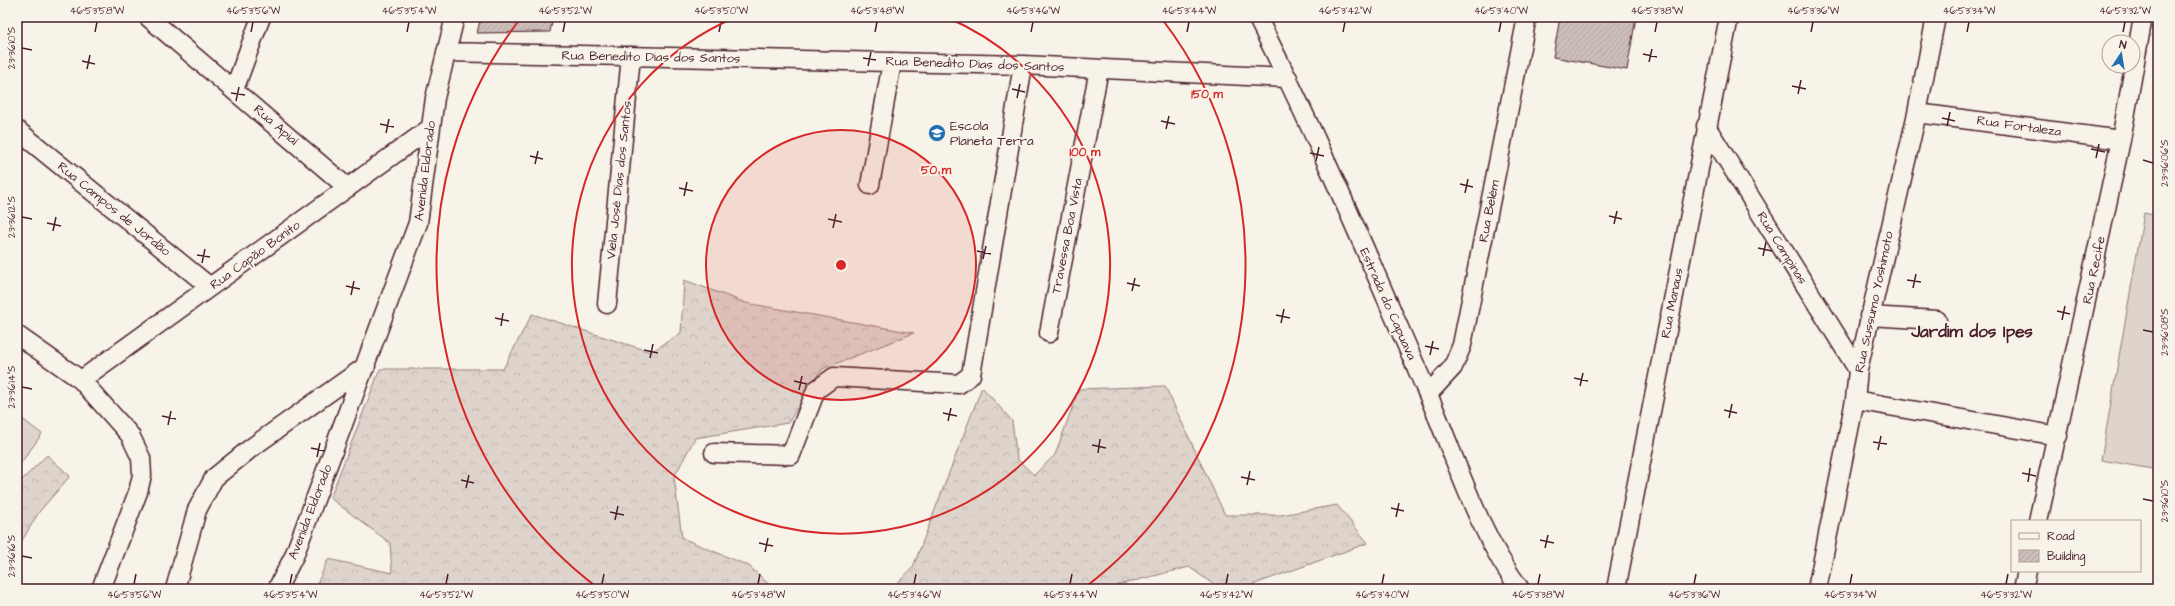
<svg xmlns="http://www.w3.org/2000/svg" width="2175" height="606" font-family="'Architects Daughter',sans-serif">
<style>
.forest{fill:url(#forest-crowns);stroke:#947a7c}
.pitch{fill:#ded4cc;stroke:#947a7c}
.building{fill:url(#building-hatch);stroke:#4a1f2b}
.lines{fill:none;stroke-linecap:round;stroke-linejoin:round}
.minor-casing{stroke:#4a1f2b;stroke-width:21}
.minor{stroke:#f7f3e8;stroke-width:18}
.ticks{fill:none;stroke:#4a1f2b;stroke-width:1.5}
.ring{fill:none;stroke:#d62828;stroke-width:2}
.labels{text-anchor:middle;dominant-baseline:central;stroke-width:4;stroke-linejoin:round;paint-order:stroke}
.street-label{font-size:13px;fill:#4a1f2b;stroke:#f7f3e8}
.poi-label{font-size:13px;fill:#4a1f2b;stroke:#f7f3e8;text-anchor:start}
.district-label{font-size:17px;font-weight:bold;fill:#4a1f2b;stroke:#f7f3e8}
.centre{fill:#d62828;stroke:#f7f3e8;stroke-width:2}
.ring-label{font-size:12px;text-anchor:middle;font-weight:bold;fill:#d62828;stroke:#f7f3e8;stroke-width:4;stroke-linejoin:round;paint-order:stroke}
.neatline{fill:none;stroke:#4a1f2b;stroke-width:1.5}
.ticks-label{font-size:10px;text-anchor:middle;fill:#4a1f2b}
</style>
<defs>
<pattern id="forest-crowns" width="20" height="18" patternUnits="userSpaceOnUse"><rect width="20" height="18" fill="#ded4cc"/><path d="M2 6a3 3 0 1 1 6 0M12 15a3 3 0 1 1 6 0" fill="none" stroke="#c0b6af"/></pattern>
<pattern id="building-hatch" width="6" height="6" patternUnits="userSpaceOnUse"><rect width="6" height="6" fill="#ccbfb9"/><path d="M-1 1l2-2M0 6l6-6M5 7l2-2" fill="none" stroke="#b1a49f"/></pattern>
</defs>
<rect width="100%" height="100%" fill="#f7f3e8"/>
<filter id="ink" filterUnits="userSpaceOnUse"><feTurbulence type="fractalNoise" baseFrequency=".025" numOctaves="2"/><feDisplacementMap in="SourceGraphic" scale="8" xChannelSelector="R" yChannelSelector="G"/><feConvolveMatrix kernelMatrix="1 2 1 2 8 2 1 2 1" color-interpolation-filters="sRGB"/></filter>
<g filter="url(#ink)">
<path class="forest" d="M684 280 746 303 914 333 822 369 788 423 695 438 674 477 682 538 749 566 774 589H315L328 559 392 573 390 543 330 498 380 369H503L532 314 651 352 681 333Z
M1165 386 1225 515H1281L1337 505 1368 543 1241 589H1220L1189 567 1118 585 1119 589H892L913 567 982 387 1012 421 1017 459 1034 475 1055 455 1079 389Z
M47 455 70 476 39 512 17 549V485Z"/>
<path class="pitch" d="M2144 213 2158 216V470L2101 460Z
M17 415 42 434 17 468Z"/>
<path class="building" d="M481 17H553L550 32 477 33Z
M1560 17H1636L1627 70 1553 57Z"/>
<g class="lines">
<g class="minor-casing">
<path id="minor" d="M148 17 348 188
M1257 17C1319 139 1372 266 1427 392 1456 458 1477 531 1520 589
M446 52 1023 65 1288 78
M234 90 261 17
M1917 113 2121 140
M1706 126 1858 370
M17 130 210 287
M870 185 892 62
M607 304 631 56
M1869 316 1937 320
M1049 333 1099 69
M17 335 81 380 130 435 141 458 142 475 138 492 101 589
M81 380 429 129
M1428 394 1453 367 1462 345 1527 17
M1855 400 2058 436
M714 453 791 455 816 390 834 377 959 384 971 375 1023 65
M2038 521 2121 140 2143 17
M175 589 197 510 214 478 251 448 366 366
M277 589 294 556 418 223 435 98 455 17
M1616 589 1729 17
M1817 589 1855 400 1858 370 1917 113 1936 17
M2023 589 2027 571"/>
</g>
<use href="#minor" class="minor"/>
</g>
</g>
<path class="ticks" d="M95 32 97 22M251 32 253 22M407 32 409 22M563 32 565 22M719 32 721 22M875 32 877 22M1031 32 1033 22M1187 32 1189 22M1343 32 1345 22M1499 32 1501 22M1655 32 1657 22M1811 32 1813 22M1967 32 1969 22M2123 32 2125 22M22 48 32 50M1643 54 1657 57M863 58 876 60M82 61 95 64M1649 62 1652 49M868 66 871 52M87 69 90 55M1792 86 1806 89M1012 89 1025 92M231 93 245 95M1798 94 1801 80M1017 98 1020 84M236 101 239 87M1942 118 1955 121M1161 121 1175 124M380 124 394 127M1947 126 1950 112M1166 129 1169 116M386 133 389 119M2091 149 2105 152M1310 153 1324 156M530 156 543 159M2096 158 2099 144M2143 160 2153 163M1316 161 1319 147M535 164 538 151M1460 184 1473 187M679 188 693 191M1465 193 1468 179M684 196 687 182M1609 216 1622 219M22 217 32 219M828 219 842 222M47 223 61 226M1614 224 1617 211M833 228 836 214M53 231 56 217M1758 248 1772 251M977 251 991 254M197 255 210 257M1763 256 1766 242M983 259 986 246M202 263 205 249M1907 280 1921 282M1127 283 1140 286M346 286 360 289M1913 288 1916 274M1132 291 1135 278M351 295 354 281M2057 311 2070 314M1276 315 1290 318M495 318 509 321M2062 320 2065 306M1281 323 1284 309M501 326 503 313M2143 330 2153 332M1425 346 1439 349M644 350 658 353M1430 355 1433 341M650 358 653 344M1574 378 1588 381M794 381 807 384M1580 386 1583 373M22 387 32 389M799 390 802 376M1724 410 1737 413M943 413 957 416M162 416 176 419M1729 418 1732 404M948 421 951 408M168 425 171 411M1873 442 1887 444M1092 445 1106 448M311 448 325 451M1878 450 1881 436M1098 453 1100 439M317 457 320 443M2022 473 2036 476M1241 477 1255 480M461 480 474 483M2028 482 2030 468M1247 485 1250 471M466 488 469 475M2143 499 2153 501M1391 508 1404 511M610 512 624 515M1396 517 1399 503M615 520 618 506M1540 540 1554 543M759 543 773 546M1545 548 1548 535M765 552 768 538M22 556 32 558M134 584 136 574M290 584 292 574M446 584 448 574M602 584 604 574M758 584 760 574M914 584 916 574M1070 584 1072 574M1226 584 1228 574M1382 584 1384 574M1538 584 1540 574M1694 584 1696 574M1850 584 1852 574M2006 584 2008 574"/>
<circle cx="841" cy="265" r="135" fill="#d62828" fill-opacity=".12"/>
<g class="ring">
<circle cx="841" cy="265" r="135"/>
<path d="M946 17A269 269 0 1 1 736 17"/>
<path d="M598 588A404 404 0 0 1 520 19M1162 19A404 404 0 0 1 1084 588"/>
</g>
<defs>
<g id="school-disc" transform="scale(0.9)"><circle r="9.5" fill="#1f6fb2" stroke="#f7f3e8"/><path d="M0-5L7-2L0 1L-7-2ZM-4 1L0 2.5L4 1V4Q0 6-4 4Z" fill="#fff"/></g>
</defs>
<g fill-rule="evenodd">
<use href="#school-disc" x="937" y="133"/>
</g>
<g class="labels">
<g class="street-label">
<text transform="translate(651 57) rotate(1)">Rua Benedito Dias dos Santos</text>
<text transform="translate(975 64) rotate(2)">Rua Benedito Dias dos Santos</text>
<text transform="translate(276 125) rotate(41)">Rua Apiaí</text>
<text transform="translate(2019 126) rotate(8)">Rua Fortaleza</text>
<text transform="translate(425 171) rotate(-83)">Avenida Eldorado</text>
<text transform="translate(619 180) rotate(-84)">Viela José Dias dos Santos</text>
<text transform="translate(114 209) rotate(39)">Rua Campos de Jordão</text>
<text transform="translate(1489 211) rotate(-79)">Rua Belém</text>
<text transform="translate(1067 236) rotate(-79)">Travessa Boa Vista</text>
<text transform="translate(1782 248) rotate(58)">Rua Campinas</text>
<text transform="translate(255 255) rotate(-36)">Rua Capão Bonito</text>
<text transform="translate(2094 270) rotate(-78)">Rua Recife</text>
<text transform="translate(1874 302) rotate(-78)">Rua Sussumo Yoshimoto</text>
<text transform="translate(1672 303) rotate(-79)">Rua Manaus</text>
<text transform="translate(1388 304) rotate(66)">Estrada do Capuava</text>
<text transform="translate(310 512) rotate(-69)">Avenida Eldorado</text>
</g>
<g class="poi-label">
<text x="950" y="126">Escola<tspan x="950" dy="15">Planeta Terra</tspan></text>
</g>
<g class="district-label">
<text x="1972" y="332">Jardim dos Ipes</text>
</g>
</g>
<circle cx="841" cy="265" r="6" class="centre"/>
<g class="ring-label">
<text x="1207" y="98">150 m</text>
<text x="1085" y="156">100 m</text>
<text x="936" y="174">50 m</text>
</g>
<rect width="2175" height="606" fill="none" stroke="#f7f3e8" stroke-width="44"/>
<rect x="2011" y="520" width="130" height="52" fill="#f7f3e8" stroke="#b29e9c"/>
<rect x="2019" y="533" width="20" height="6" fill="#f7f3e8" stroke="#b29e9c"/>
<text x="2047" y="540" font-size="12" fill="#4a1f2b">Road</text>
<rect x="2019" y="550" width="20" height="12" fill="url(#building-hatch)" stroke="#b29e9c"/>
<text x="2047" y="560" font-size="12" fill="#4a1f2b">Building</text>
<g transform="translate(2121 54) rotate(12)"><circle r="19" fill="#f7f3e8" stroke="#b29e9c"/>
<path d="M0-3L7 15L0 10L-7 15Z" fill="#1f6fb2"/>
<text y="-6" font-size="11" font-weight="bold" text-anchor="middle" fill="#4a1f2b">N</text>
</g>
<rect x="22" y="22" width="2131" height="562" class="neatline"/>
<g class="ticks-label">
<text x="97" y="14">46°53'58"W</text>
<text x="253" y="14">46°53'56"W</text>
<text x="409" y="14">46°53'54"W</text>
<text x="565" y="14">46°53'52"W</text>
<text x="721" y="14">46°53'50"W</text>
<text x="877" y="14">46°53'48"W</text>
<text x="1033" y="14">46°53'46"W</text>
<text x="1189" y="14">46°53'44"W</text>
<text x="1345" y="14">46°53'42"W</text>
<text x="1501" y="14">46°53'40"W</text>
<text x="1657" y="14">46°53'38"W</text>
<text x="1813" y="14">46°53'36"W</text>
<text x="1969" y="14">46°53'34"W</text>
<text x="2125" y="14">46°53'32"W</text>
<text transform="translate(11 48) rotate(-90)" y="4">23°36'10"S</text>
<text transform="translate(2164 163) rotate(-90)" y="4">23°36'06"S</text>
<text transform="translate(11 217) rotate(-90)" y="4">23°36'12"S</text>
<text transform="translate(2164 332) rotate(-90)" y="4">23°36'08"S</text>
<text transform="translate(11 387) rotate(-90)" y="4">23°36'14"S</text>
<text transform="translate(2164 501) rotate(-90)" y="4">23°36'10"S</text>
<text transform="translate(11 556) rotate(-90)" y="4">23°36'16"S</text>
<text x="134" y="598">46°53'56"W</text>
<text x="290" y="598">46°53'54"W</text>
<text x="446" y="598">46°53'52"W</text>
<text x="602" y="598">46°53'50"W</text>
<text x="758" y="598">46°53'48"W</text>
<text x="914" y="598">46°53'46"W</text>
<text x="1070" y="598">46°53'44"W</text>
<text x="1226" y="598">46°53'42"W</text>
<text x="1382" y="598">46°53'40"W</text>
<text x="1538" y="598">46°53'38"W</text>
<text x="1694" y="598">46°53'36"W</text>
<text x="1850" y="598">46°53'34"W</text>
<text x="2006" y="598">46°53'32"W</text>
</g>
</svg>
